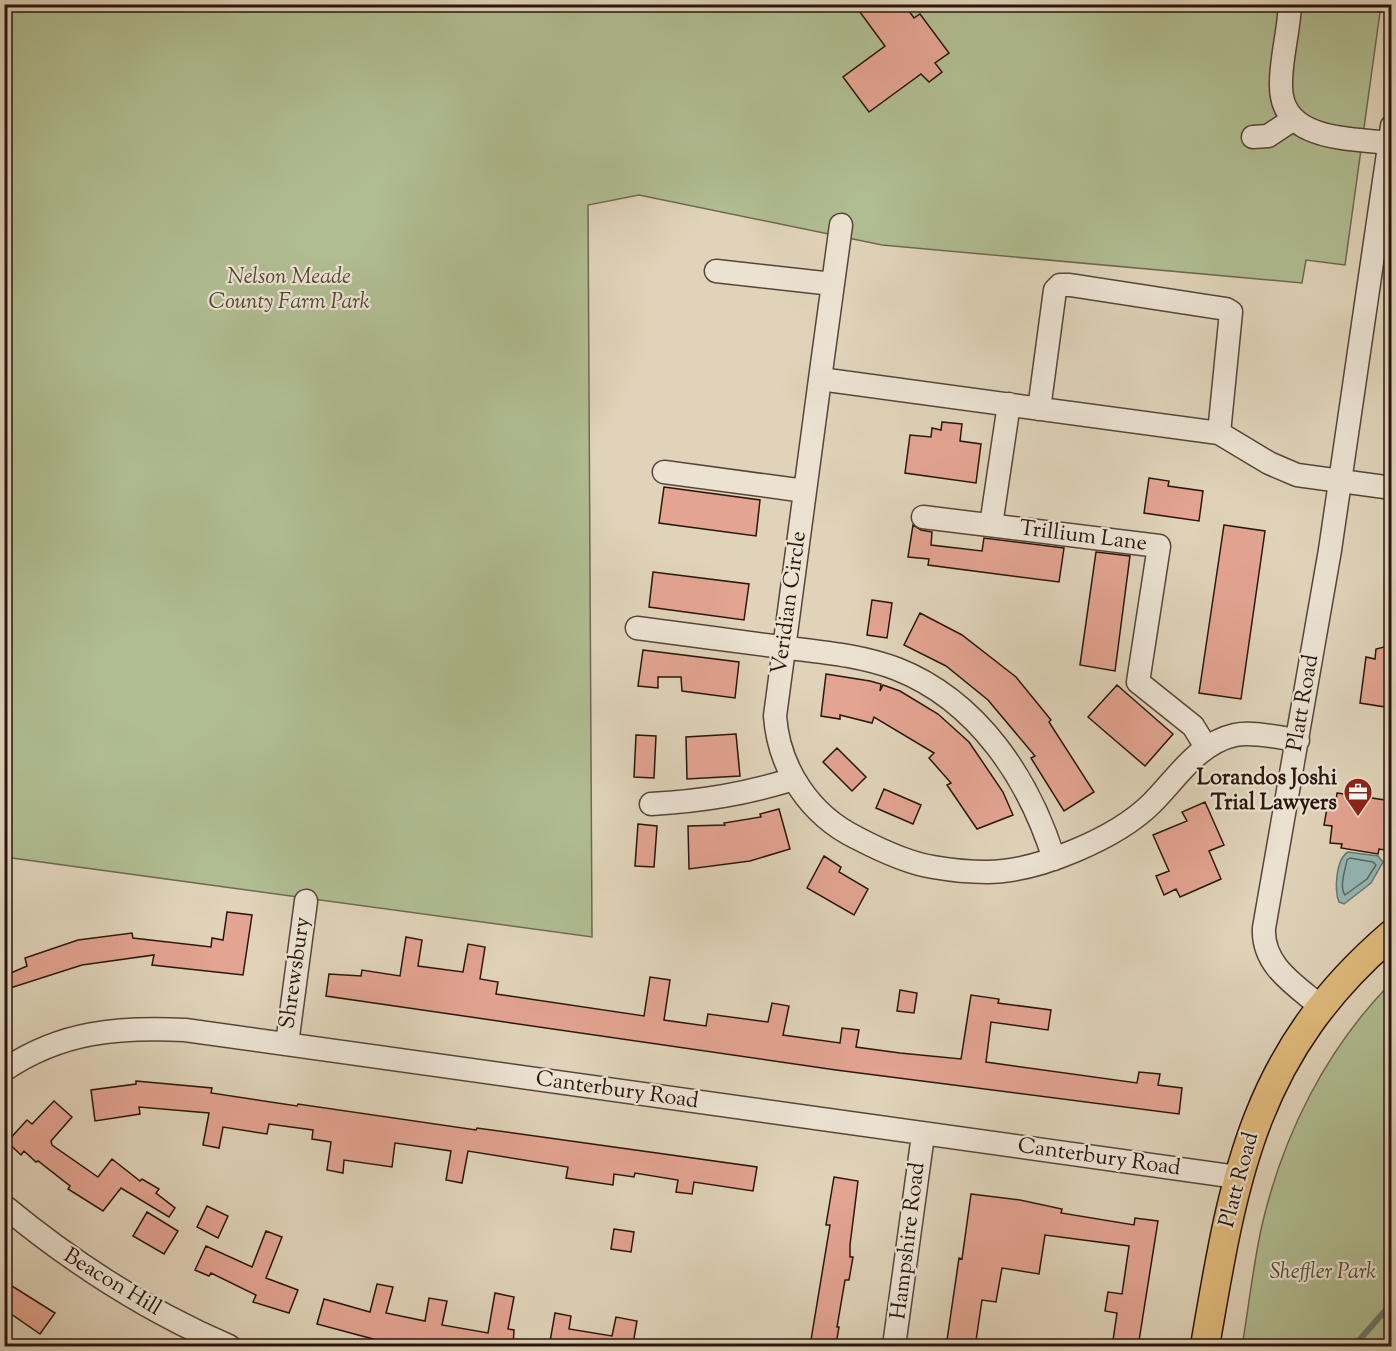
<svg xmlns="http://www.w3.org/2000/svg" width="1396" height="1351" font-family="'Sorts Mill Goudy',serif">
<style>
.green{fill:#b0bd91;stroke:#6d6a4f;stroke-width:1.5}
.water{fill:#94b7b4;stroke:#6a7771;stroke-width:1.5}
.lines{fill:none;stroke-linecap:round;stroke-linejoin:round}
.shore{stroke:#5f6660;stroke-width:1.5}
.stream{stroke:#6a7771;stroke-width:6}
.building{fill:#e3a491;stroke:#2a160d;stroke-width:1.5}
.minor-casing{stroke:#584538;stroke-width:25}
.major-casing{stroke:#2a160d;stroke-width:31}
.minor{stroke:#ebe2d2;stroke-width:22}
.major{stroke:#e0ba7c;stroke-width:28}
.labels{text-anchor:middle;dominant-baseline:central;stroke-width:4.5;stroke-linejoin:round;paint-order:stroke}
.park-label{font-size:22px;font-style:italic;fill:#524835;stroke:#ebe2d2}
.street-label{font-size:22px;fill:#2a160d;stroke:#ebe2d2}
.poi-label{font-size:22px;font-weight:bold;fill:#2a160d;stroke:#ebe2d2;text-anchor:end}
</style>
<rect width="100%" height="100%" fill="#e0d3b9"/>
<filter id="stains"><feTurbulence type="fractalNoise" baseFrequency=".00333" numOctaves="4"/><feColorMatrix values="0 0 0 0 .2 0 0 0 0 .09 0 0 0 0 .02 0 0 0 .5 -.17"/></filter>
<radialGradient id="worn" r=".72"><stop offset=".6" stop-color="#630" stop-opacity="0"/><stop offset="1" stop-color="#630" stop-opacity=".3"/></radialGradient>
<path class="green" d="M5 5H1381L1345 265 1306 260 1302 283 882 245 639 195 588 205 592 937 5 857Z
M1391 983V1346H1242C1249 1306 1253 1265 1262 1225 1283 1135 1326 1049 1391 983Z"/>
<path class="water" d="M1348 852 1378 856 1383 862 1371 883 1344 904 1339 902C1334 890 1336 859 1348 852Z"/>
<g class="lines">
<path class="shore" d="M1350 858 1373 862 1376 865 1367 879 1345 895C1339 887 1345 871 1347 860Z"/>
<path class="stream" d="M1354 1346 1392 1303"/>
</g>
<path class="building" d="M854 4H904L914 18 920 14 949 53 935 63 942 72 929 82 921 74 869 112 843 77 885 46Z
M942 422 962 424 960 441 981 444 976 483 905 473 910 435 931 437 932 428 941 430Z
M1149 478 1169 481 1168 486 1203 491 1199 521 1144 513Z
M664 487 760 500 756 536 659 523Z
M913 525 921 530 932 532 931 545 982 551 984 538 1064 548 1059 582 928 565 929 559 908 557Z
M1224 525 1265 531 1241 699 1199 693Z
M1096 552 1130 556 1115 671 1080 665Z
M653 572 749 584 744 620 649 607Z
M872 600 892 603 887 638 867 635Z
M920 613 962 635 1016 677 1051 720 1049 722 1094 792 1064 811 1031 758 1035 756 988 700 946 666 904 645Z
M1392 645V708L1360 703 1366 657 1375 659 1376 649Z
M643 650 739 662 735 698 682 691 681 677H658V688L638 686Z
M826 674 870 681 881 684 880 691 883 685 900 691 938 714 969 742 1003 792 1013 815 977 829 947 785 951 783 929 758 934 753 874 717 872 723 840 715V719L821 716Z
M1117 685 1173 734 1145 766 1088 717Z
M736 734 740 776 687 779 686 737Z
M636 735 656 736 654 778 634 777Z
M837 748 866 777 852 791 823 762Z
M884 789 921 805 913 824 876 808Z
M1337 793 1392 801V851L1379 849 1378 854 1341 848 1342 844 1330 843 1332 826 1324 825 1327 808 1335 809Z
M1205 802 1224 845 1209 851 1221 879 1180 897 1176 889 1164 895 1156 876 1169 871 1153 835 1187 821 1182 812Z
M779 809 790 849 750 861 689 869 688 826 725 825 724 823 761 817 760 814Z
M638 824 657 826 654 867 635 866Z
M824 856 841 867 839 872 868 889 854 915 807 888Z
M227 912 252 915 243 975 152 965 154 955 82 965 4 990V976L27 966 25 958 78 940 132 933 133 938 211 947 212 938 223 940Z
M406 937 422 940 418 966 463 972 468 944 485 947 480 979 498 982 496 994 644 1016 650 977 670 980 664 1020 706 1026 708 1014 768 1022 772 1003 789 1006 783 1035 840 1043 842 1028 859 1030 856 1047 900 1053 961 1059 971 995 999 999 998 1003 1051 1010 1048 1030 991 1022 986 1062 1137 1083 1139 1072 1160 1074 1158 1085 1182 1088 1179 1114 836 1070 326 996 329 974 361 976 362 970 400 976Z
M900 990 917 993 914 1013 897 1011Z
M136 1081 212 1088 211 1093 297 1106 298 1104 476 1130 477 1128 757 1167 753 1191 694 1182 692 1194 676 1192 678 1180 635 1173 634 1177 614 1174 613 1185 566 1178 568 1167 468 1151 462 1183 446 1180 451 1151 395 1143 392 1167 344 1160 343 1173 327 1170 331 1142 312 1139 313 1130 269 1124 267 1134 223 1127 219 1148 203 1145 209 1113 139 1107 140 1114 95 1121 91 1090 136 1084Z
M54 1101 72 1117 51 1141 52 1145 98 1177 112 1159 140 1181 142 1179 159 1189 156 1193 175 1208 169 1217 121 1188 103 1211 68 1189 70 1186 38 1161 36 1162 24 1151 21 1155 7 1142 27 1120 32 1124Z
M834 1177 858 1181 850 1245V1257H853L849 1280H845L837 1327H839L836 1344 811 1340 830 1225H826Z
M971 1194 1020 1200 1062 1209 1061 1213 1134 1225 1135 1218 1158 1221 1138 1347H1112L1117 1313 1105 1311 1108 1292 1122 1294 1129 1246 1045 1235 1039 1274 1002 1268 996 1302 982 1300 975 1347H946L959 1258 962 1259Z
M207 1206 228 1216 218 1238 197 1227Z
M147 1212 178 1231 164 1254 133 1236Z
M614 1229 634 1232 631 1252 611 1249Z
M266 1231 282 1237 266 1278 298 1290 289 1313 253 1302 256 1295 211 1273 209 1276 195 1270 206 1246 252 1267Z
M4 1281 55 1313 40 1334 4 1309Z
M377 1284 393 1287 386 1313 425 1321 429 1298 447 1301 442 1325 488 1333 495 1293 514 1297 508 1329 514 1330 513 1347H416L393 1341 392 1344 317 1324 324 1299 370 1312Z
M555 1313 571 1316 569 1329 612 1336 616 1317 637 1321 633 1344 619 1342V1347H549Z"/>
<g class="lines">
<g class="minor-casing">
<path id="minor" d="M1290 4C1289 31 1281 57 1281 83 1279 141 1348 138 1389 143
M1253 137 1268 136 1292 120
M716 271 833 284
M820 379 841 225
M1039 409 1055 290 1060 285H1070L1226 309 1231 312 1219 433
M664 472 805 491
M923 517 1159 546 1138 682 1193 726 1206 747
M991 525 1009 404
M637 628C685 634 733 641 781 647 821 652 860 655 897 669 978 701 1029 779 1054 859
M1298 740C1279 738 1253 731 1235 735 1198 743 1177 778 1152 803 1117 838 1037 872 987 872 970 872 950 870 933 867 907 863 880 850 857 838 810 815 779 769 775 716L820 379 1219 433 1269 463 1297 475 1392 488
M651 804C704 801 744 794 794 779
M1320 1006C1294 984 1262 965 1264 928L1330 550 1392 126
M287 1044 306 901
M4 1070C62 1031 118 1027 185 1030L1237 1177
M4 1206C73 1263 147 1311 229 1346
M894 1346 923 1135"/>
</g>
<g class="major-casing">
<path id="major" d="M1205 1346C1234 1176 1253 1053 1392 934"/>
</g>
<use href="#minor" class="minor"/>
<use href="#major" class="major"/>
</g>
<defs>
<g id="office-pin" transform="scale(1.5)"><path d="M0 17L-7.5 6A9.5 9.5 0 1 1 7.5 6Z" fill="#8f2418" stroke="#ebe2d2"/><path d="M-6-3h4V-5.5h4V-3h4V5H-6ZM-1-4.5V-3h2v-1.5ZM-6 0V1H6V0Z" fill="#fff"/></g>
</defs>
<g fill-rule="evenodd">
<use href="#office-pin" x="1358" y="792"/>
</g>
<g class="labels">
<g class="park-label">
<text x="289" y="278">Nelson Meade<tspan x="289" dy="25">County Farm Park</tspan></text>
<text x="1323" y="1273">Sheffler Park</text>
</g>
<g class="street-label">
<text transform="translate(1083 537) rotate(7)">Trillium Lane</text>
<text transform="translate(790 603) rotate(-82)">Veridian Circle</text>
<text transform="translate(1304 703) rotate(-80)">Platt Road</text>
<text transform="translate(296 973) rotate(-82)">Shrewsbury</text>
<text transform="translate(617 1091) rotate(8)">Canterbury Road</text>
<text transform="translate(1099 1158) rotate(8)">Canterbury Road</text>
<text transform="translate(1240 1180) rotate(-75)">Platt Road</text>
<text transform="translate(909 1241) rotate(-83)">Hampshire Road</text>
<text transform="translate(112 1283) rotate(31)">Beacon Hill</text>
</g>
<g class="poi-label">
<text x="1337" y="779">Lorandos Joshi<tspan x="1337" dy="25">Trial Lawyers</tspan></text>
</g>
</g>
<rect width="1396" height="1351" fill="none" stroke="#e0d3b9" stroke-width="24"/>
<rect x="6" y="6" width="1384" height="1339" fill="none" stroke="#2a160d" stroke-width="3"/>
<rect x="12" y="12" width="1372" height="1327" fill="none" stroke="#2a160d" stroke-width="1.5"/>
<rect width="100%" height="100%" filter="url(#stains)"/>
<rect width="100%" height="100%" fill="url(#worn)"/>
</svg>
